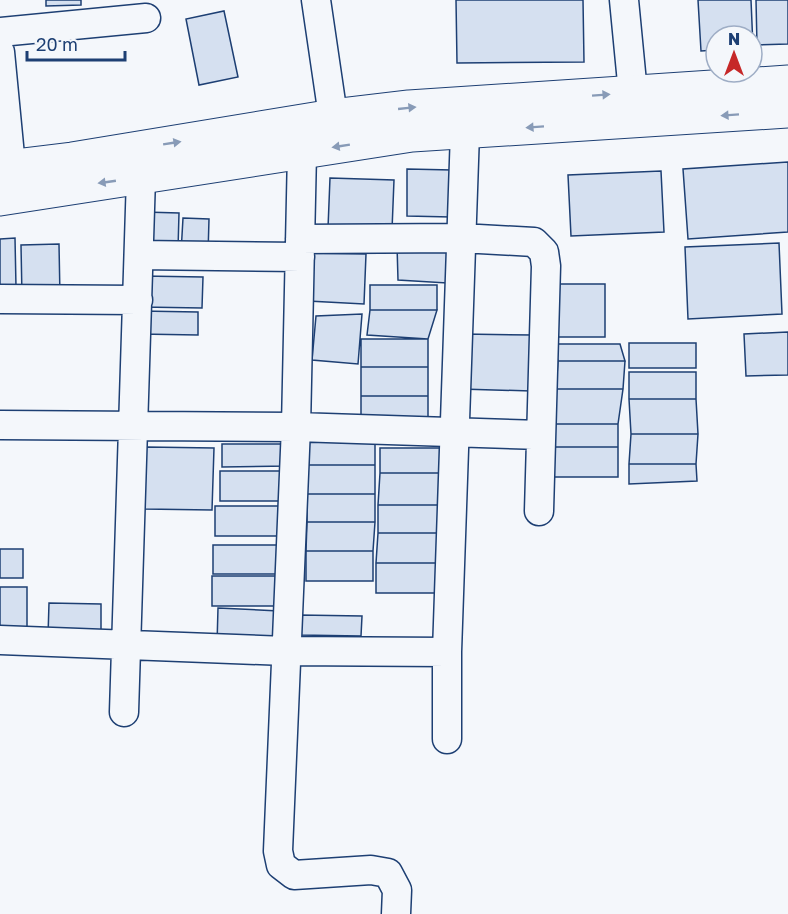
<svg xmlns="http://www.w3.org/2000/svg" width="788" height="914" font-family="'Golos Text',sans-serif">
<style>
.building{fill:#d5e0f0;stroke:#1d3f73;stroke-width:1.5}
.lines{fill:none;stroke-linecap:round;stroke-linejoin:round}
.street-casing{stroke:#1d3f73;stroke-width:31}
.secondary-casing{stroke:#1d3f73;stroke-width:35}
.street{stroke:#f4f7fb;stroke-width:28}
.secondary{stroke:#f4f7fb;stroke-width:33}
.oneway{fill:#889bb7}
</style>
<rect width="100%" height="100%" fill="#f4f7fb"/>
<path class="building" d="M46 0H81V5L46 6Z
M456 0H583L584 62 457 63Z
M698 0H751L753 47 752 36H716V50L701 51Z
M756 0H788V44L757 45Z
M224 11 238 77 199 85 186 19Z
M788 162V232L688 239 683 169Z
M407 169 452 170 451 217 407 216Z
M661 171 664 232 571 236 568 175Z
M330 178 394 180 392 230 328 228Z
M144 212 179 213 178 249 143 248Z
M183 218 209 219 208 254 181 253Z
M15 238 16 287H0V239Z
M779 243 782 314 688 319 685 247Z
M59 244 60 297H22L21 245Z
M397 245 449 246 447 283 398 280Z
M308 253 366 254 364 304 308 301Z
M142 276 203 277 202 308 141 307Z
M556 284H605V337H556Z
M370 285H437V310H370Z
M370 310H437L428 339 367 335Z
M140 311 198 312V335L139 334Z
M362 314 358 364 312 360 316 316Z
M788 332V375L746 376 744 334Z
M462 334 533 335 531 391 461 389Z
M361 339H428V367H361Z
M629 343H696V368H629Z
M553 344H620L625 361H558Z
M558 361H625L623 389H556Z
M361 367H428V396H361Z
M629 372H696V399H629Z
M556 389H623L618 424H551Z
M361 396H428V426H361Z
M629 399H696L698 434H631Z
M551 424H618V447H550Z
M631 434H698L696 464H629Z
M308 440H375V465H308Z
M222 444H289V466L222 467Z
M146 447 214 448 212 510 144 509Z
M550 447H618V477H550Z
M380 448H447V473H380Z
M629 464H696L697 481 629 484Z
M308 465H375V494H307Z
M220 471H287V501H220Z
M380 473H447L445 505H378Z
M307 494H375V522H307Z
M378 505H445V533H378Z
M215 506H283V536H215Z
M307 522H375L373 551H306Z
M378 533H445L444 563H376Z
M213 545H280V574H213Z
M0 549H23V578H0Z
M306 551H373V581H306Z
M376 563H444V593H376Z
M212 576H280V606H212Z
M0 587H27V630H0Z
M49 603 101 604V637L48 636Z
M218 608 279 611 278 646 217 644Z
M299 615 362 616 361 636 299 635Z"/>
<g class="lines">
<g class="street-casing">
<path id="street" d="M316 0 333 116
M624 0 633 93
M0 32 146 18
M0 52 13 187
M302 152 296 427 278 851 281 865 294 875 371 870 388 873 397 890 396 914
M300 239 461 238 534 242 544 252 546 266 539 511
M139 255 300 257
M0 299 138 300
M0 425 296 427 541 435
M0 640 285 651 447 652
M124 712 141 177
M447 739V652L465 132"/>
</g>
<g class="secondary-casing">
<path id="secondary" d="M0 168 72 159 333 116 409 107 788 82
M0 199 412 135 788 111"/>
</g>
<use href="#street" class="street"/>
<use href="#secondary" class="secondary"/>
</g>
<defs><path id="oneway-solid" d="M-6-.8H1V-3.2L6.5 0L1 3.2V.8H-6Z" transform="scale(1.5)"/></defs>
<g class="oneway">
<use href="#oneway-solid" transform="translate(601 95) rotate(-4)"/>
<use href="#oneway-solid" transform="translate(407 108) rotate(-6)"/>
<use href="#oneway-solid" transform="translate(730 115) rotate(176)"/>
<use href="#oneway-solid" transform="translate(535 127) rotate(176)"/>
<use href="#oneway-solid" transform="translate(172 143) rotate(-9)"/>
<use href="#oneway-solid" transform="translate(341 146) rotate(171)"/>
<use href="#oneway-solid" transform="translate(107 182) rotate(172)"/>
</g>
<g transform="translate(734 54)"><circle r="28" fill="#f4f7fb" stroke="#9eadc5" stroke-width="1.5"/>
<path d="M0-4.5L10 22L0 15L-10 22Z" fill="#c62828"/>
<text y="-9" font-size="16" font-weight="bold" text-anchor="middle" fill="#1d3f73">N</text>
</g>
<path d="M27 51v9h98v-9" fill="none" stroke="#1d3f73" stroke-width="3"/>
<text x="36" y="51" font-size="18" fill="#1d3f73" stroke="#f4f7fb" stroke-width="4.5" paint-order="stroke">20 m</text>
</svg>
